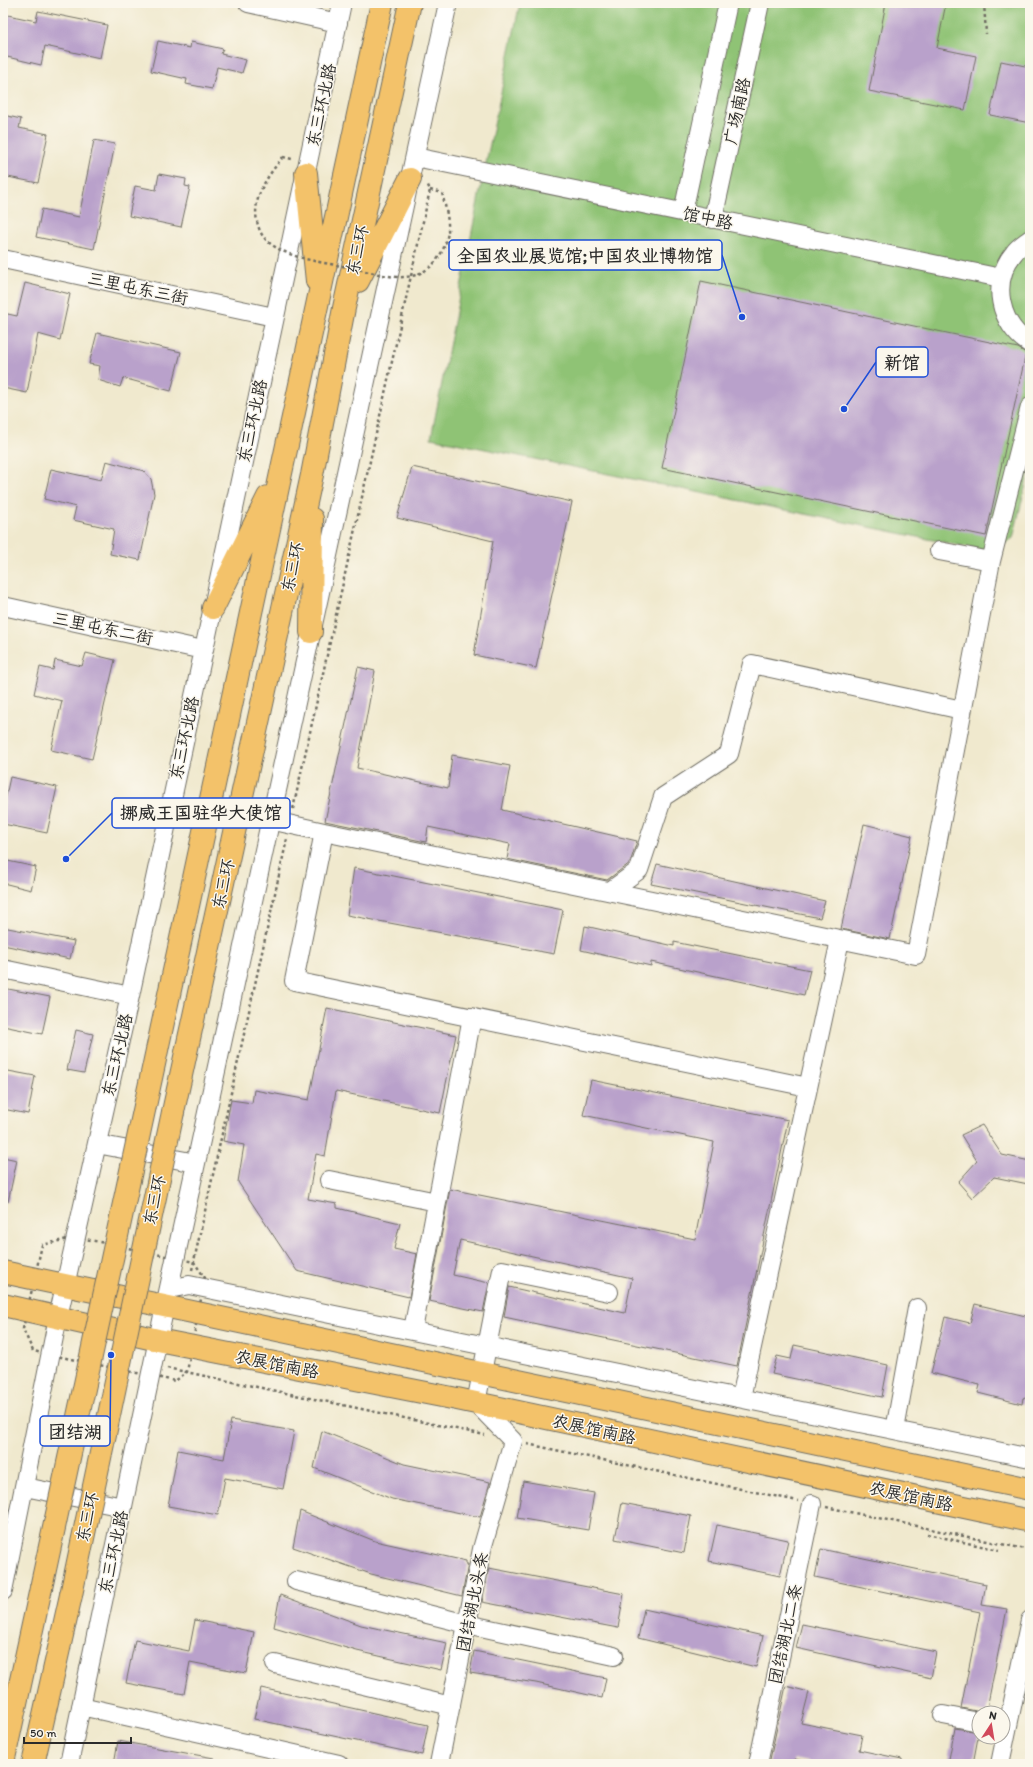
<svg xmlns="http://www.w3.org/2000/svg" width="1033" height="1767" font-family="Itim,'LXGW WenKai TC',sans-serif">
<style>
.green{fill:#8fc374;stroke:#5d7750}
.building{fill:#b9a1cb}
.lines{fill:none;stroke-linecap:round;stroke-linejoin:round}
.minor-casing{stroke:#706e64;stroke-width:20}
.major-casing{stroke:#706e64;stroke-width:24}
.highway-casing{stroke:#706e64;stroke-width:24}
.path{stroke:#706e64;stroke-width:2.5;stroke-dasharray:3 3;stroke-linecap:butt}
.minor{stroke:#fff;stroke-width:18}
.major{stroke:#f3c26a;stroke-width:22}
.highway{stroke:#f3c26a;stroke-width:22}
.highway-bridge-casing{stroke:#706e64;stroke-width:24;stroke-linecap:butt}
.path-bridge{stroke:#706e64;stroke-width:2.5;stroke-dasharray:3 3;stroke-linecap:butt}
.highway-bridge{stroke:#f3c26a;stroke-width:22}
.labels{text-anchor:middle;dominant-baseline:central;stroke-width:3;stroke-linejoin:round;paint-order:stroke}
.street-label{font-size:17px;fill:#2b2b2b;stroke:#fbf7ec}
.leader{fill:none;stroke:#1d4ed8;stroke-width:1.5}
.callout-dot{fill:#1d4ed8;stroke:#fbf7ec;stroke-width:1.5}
.callout{fill:#fbf7ec;stroke:#1d4ed8;stroke-width:1.5}
.callout-label{font-size:18px;text-anchor:middle;font-weight:bold;fill:#2b2b2b}
</style>
<rect width="100%" height="100%" fill="#fbf7ec"/>
<filter id="ink" filterUnits="userSpaceOnUse"><feTurbulence type="fractalNoise" baseFrequency=".025" numOctaves="2"/><feDisplacementMap in="SourceGraphic" scale="8" xChannelSelector="R" yChannelSelector="G"/><feConvolveMatrix kernelMatrix="1 2 1 2 8 2 1 2 1" color-interpolation-filters="sRGB"/></filter>
<filter id="wash" filterUnits="userSpaceOnUse"><feTurbulence type="fractalNoise" baseFrequency=".012" numOctaves="4" result="noise"/><feDisplacementMap in="SourceGraphic" scale="16" xChannelSelector="R" yChannelSelector="G"/><feGaussianBlur stdDeviation="0.9" result="paint"/><feColorMatrix in="noise" values="0 0 0 0 0 0 0 0 0 0 0 0 0 0 0 0 0 1.4 0 .05"/><feComposite in="paint" operator="in"/></filter>
<g filter="url(#wash)">
<rect width="100%" height="100%" fill="#f0e9ce"/>
<path class="green" d="M520 3H1030V467L1013 538 992 552 431 438 479 196Z"/>
<g id="blocks">
<path class="building" d="M886 3H946L937 48 976 56 965 110 869 91Z
M38 11 107 25 100 58 45 46 41 65 3 56V14L36 21Z
M158 41 190 48 191 42 223 49 221 54 246 60 242 73 217 67 212 89 186 84 187 79 151 71Z
M1001 61 1030 67V123L990 115Z
M3 115 21 119 19 128 48 134 38 183 3 176Z
M94 140 115 144 94 249 36 237 42 209 79 217Z
M159 174 186 179 185 186 190 187 181 227 129 216 135 186 156 190Z
M701 281 1018 348 1026 353 986 536 662 468Z
M25 283 70 294 60 340 38 334 27 393 3 388V313L17 316Z
M97 333 181 352 171 391 123 378 120 387 98 380 100 366 89 364Z
M106 461 144 471 151 479 154 494 140 560 110 554 114 529 73 520 76 507 44 499 51 469 101 480Z
M412 467 572 502 536 668 474 655 493 541 397 518Z
M86 653 115 660 92 759 51 750 62 701 34 694 40 667 53 670 55 660 82 666Z
M358 667 375 671 357 768 448 788 452 755 510 766 502 810 637 841 630 863 607 880 507 859 510 844 428 827 426 842 325 821Z
M10 777 57 787 47 833 3 824V810Z
M864 824 912 836 890 939 841 929Z
M3 860 36 867 31 890 3 883Z
M657 864 825 901 820 918 651 884Z
M354 868 563 910 554 954 347 915Z
M585 926 674 946V942L810 970 804 995 651 962V966L581 950Z
M3 927 74 941 70 959 3 945Z
M3 988 50 997 42 1034 3 1026Z
M327 1008 456 1035 440 1113 336 1091 325 1156 316 1154 308 1199 337 1204V1208L400 1223 394 1249 417 1254 409 1297 297 1271 238 1182 244 1145 223 1141 231 1100 252 1103 254 1090 309 1100Z
M76 1030 93 1034 84 1073 67 1070Z
M3 1070 35 1076 28 1114 3 1109Z
M591 1080 788 1120 737 1366 504 1317 509 1287 625 1313 632 1278 460 1240 453 1275 489 1283 483 1312 429 1301 450 1189 695 1239 714 1142 583 1115Z
M982 1125 1002 1155 1030 1161 1028 1184 994 1177 972 1198 958 1182 977 1161 961 1135Z
M3 1157 17 1160 8 1202 3 1201Z
M975 1304 1030 1317V1399L1023 1398 1022 1404 978 1393 980 1385 931 1373 945 1317 970 1323Z
M794 1345 888 1365 882 1397 772 1374 777 1356 791 1359Z
M231 1420 294 1431 283 1489 225 1478 218 1515 168 1506 178 1450 224 1459Z
M322 1431 404 1464 490 1482 480 1517 392 1499 314 1468Z
M523 1481 594 1493 588 1530 517 1518Z
M622 1503 691 1516 684 1553 615 1539Z
M300 1511 375 1541 466 1561V1564H468L462 1596 371 1574 293 1547Z
M717 1525 788 1540 780 1576 709 1561Z
M821 1549 986 1584 982 1605 1007 1609 986 1713 961 1708 980 1612 815 1577Z
M489 1568 624 1594 618 1628 482 1602Z
M280 1595 361 1625 447 1643 441 1670 357 1651 274 1627Z
M644 1609 763 1636 756 1667 638 1638Z
M195 1620 254 1632 246 1673 190 1662 184 1694 126 1683 135 1640 189 1651Z
M802 1624 936 1652 931 1678 796 1648Z
M474 1651 606 1678 602 1698 536 1683 470 1673Z
M786 1686 809 1692 801 1723 862 1735 859 1750 902 1759V1764H819L794 1759 792 1764H769Z
M261 1688 428 1725 422 1755 254 1719Z
M955 1728 979 1732 973 1764H948Z
M118 1741 214 1758V1764H114Z"/>
</g>
</g>
<g filter="url(#ink)">
<use href="#blocks" fill-opacity="0" stroke="#706e64" stroke-width="1"/>
<g class="lines">
<g class="minor-casing">
<path id="minor" d="M248 3 338 23
M415 157 1001 278
M683 212 728 3
M713 219 760 3
M1030 239C1025 243 1018 247 1014 253 990 282 999 324 1030 344
M3 259 274 317
M991 561 1030 407
M3 606 203 650
M270 820 324 832
M610 891 639 870 663 797 729 754 752 664 962 710
M3 969 130 996
M808 1087 294 981 324 832 916 955 991 561 939 551
M97 1144 196 1163
M329 1180 437 1202
M169 1289 189 1285 1030 1458
M413 1330 472 1017
M741 1398 840 940
M895 1430 917 1308
M25 1487 123 1507
M296 1581 467 1624 614 1656
M3 1591 58 1317 130 996 342 3
M275 1664 451 1706
M81 1706 339 1764
M943 1715 979 1722
M69 1764 165 1306 448 3
M439 1764 482 1549 513 1441 476 1403 502 1270 609 1292
M758 1764 812 1504
M1000 1764 1030 1620"/>
</g>
<g class="major-casing">
<path id="major" d="M3 1272 1030 1489
M3 1305 158 1340 457 1399 1030 1521"/>
</g>
<g class="highway-casing">
<path id="highway" d="M306 173 317 281
M358 281 410 179
M213 608 268 497
M311 632 312 519
M145 1106 382 3
M173 1112 312 475 344 308 410 3
M3 1763 41 1588
M33 1764 71 1595"/>
</g>
<path class="path" d="M984 3 986 34
M283 157 292 159
M430 190 442 193
M293 809 430 190 427 183
M76 1237 194 1262 205 1278 187 1372 175 1381 33 1351 23 1329 42 1245Z
M192 1270 287 839
M167 1368 485 1435
M527 1444 798 1501
M826 1507 1030 1550
M927 1534 999 1550"/>
<use href="#minor" class="minor"/>
<use href="#major" class="major"/>
<use href="#highway" class="highway"/>
<g class="highway-bridge-casing">
<path id="highway-bridge" d="M41 1588 145 1106
M71 1595 173 1112"/>
</g>
<path class="path-bridge" d="M283 157C266 178 248 202 260 231 272 258 327 263 353 268 367 271 383 276 397 277 426 279 444 259 448 232 449 219 445 205 442 193"/>
<use href="#highway-bridge" class="highway-bridge"/>
</g>
</g>
<g class="labels">
<g class="street-label">
<text transform="translate(321 105) rotate(-78)">东三环北路</text>
<text transform="translate(737 111) rotate(-78)">广场南路</text>
<text transform="translate(708 218) rotate(12)">馆中路</text>
<text transform="translate(357 250) rotate(-78)">东三环</text>
<text transform="translate(138 288) rotate(12)">三里屯东三街</text>
<text transform="translate(252 421) rotate(-78)">东三环北路</text>
<text transform="translate(292 567) rotate(-78)">东三环</text>
<text transform="translate(103 628) rotate(12)">三里屯东二街</text>
<text transform="translate(184 738) rotate(-78)">东三环北路</text>
<text transform="translate(223 884) rotate(-78)">东三环</text>
<text transform="translate(117 1055) rotate(-77)">东三环北路</text>
<text transform="translate(154 1200) rotate(-78)">东三环</text>
<text transform="translate(277 1364) rotate(11)">农展馆南路</text>
<text transform="translate(594 1429) rotate(12)">农展馆南路</text>
<text transform="translate(911 1496) rotate(12)">农展馆南路</text>
<text transform="translate(87 1517) rotate(-78)">东三环</text>
<text transform="translate(113 1552) rotate(-78)">东三环北路</text>
<text transform="translate(472 1602) rotate(-79)">团结湖北头条</text>
<text transform="translate(785 1634) rotate(-78)">团结湖北二条</text>
</g>
</g>
<path class="leader" d="M742 317L722 255M844 409L876 362M66 859L112 813M111 1355L110 1431"/>
<g class="callout-dot">
<circle cx="742" cy="317" r="4"/>
<circle cx="844" cy="409" r="4"/>
<circle cx="66" cy="859" r="4"/>
<circle cx="111" cy="1355" r="4"/>
</g>
<g class="callout">
<rect x="449" y="240" width="273" height="30" rx="4"/>
<rect x="876" y="347" width="52" height="30" rx="4"/>
<rect x="112" y="798" width="178" height="30" rx="4"/>
<rect x="40" y="1416" width="70" height="30" rx="4"/>
</g>
<g class="callout-label">
<text x="585" y="262">全国农业展览馆;中国农业博物馆</text>
<text x="902" y="369">新馆</text>
<text x="201" y="819">挪威王国驻华大使馆</text>
<text x="75" y="1438">团结湖</text>
</g>
<rect width="1033" height="1767" fill="none" stroke="#fbf7ec" stroke-width="16"/>
<g transform="translate(991 1725) rotate(12)"><circle r="19" fill="#fbf7ec" stroke="#a8a59f"/>
<path d="M0-3L7 15L0 10L-7 15Z" fill="#d1495b"/>
<text y="-6" font-size="11" font-weight="bold" text-anchor="middle" fill="#2b2b2b">N</text>
</g>
<path d="M24 1737v6h107v-6" fill="none" stroke="#2b2b2b" stroke-width="2"/>
<text x="30" y="1737" font-size="12" fill="#2b2b2b" stroke="#fbf7ec" stroke-width="3" paint-order="stroke">50 m</text>
</svg>
